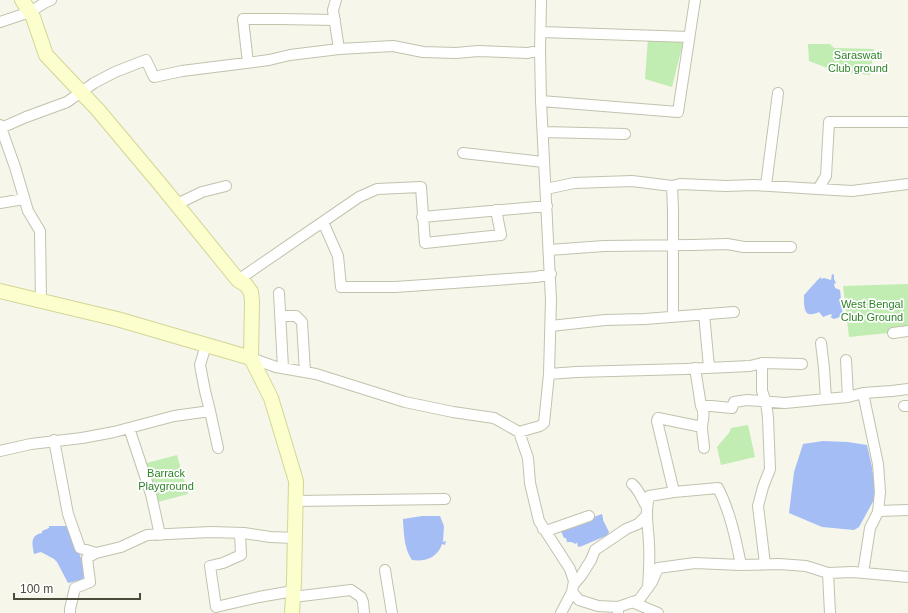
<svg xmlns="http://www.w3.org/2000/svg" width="908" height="613" font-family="Helvetica,sans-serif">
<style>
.green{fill:#c1ecb2}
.water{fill:#a5bdf5}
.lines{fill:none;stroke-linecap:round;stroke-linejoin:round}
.minor-casing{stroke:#c3c2ad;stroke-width:12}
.secondary-casing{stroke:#d3d696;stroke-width:16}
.minor{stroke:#fff;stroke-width:10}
.secondary{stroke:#fcffcd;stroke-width:14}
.labels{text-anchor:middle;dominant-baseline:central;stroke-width:3.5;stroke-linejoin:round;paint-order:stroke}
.park-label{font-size:11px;fill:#2d8326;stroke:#fff}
</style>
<rect width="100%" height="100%" fill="#f6f6eb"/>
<path class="green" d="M648 38 684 39 672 87 645 79Z
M808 44H830L834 48 874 49 870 75 835 71 809 61Z
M908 284V331L849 337 843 286Z
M748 425 755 457 721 465 717 447 729 433 731 428Z
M177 455 188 494 154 503 143 464Z"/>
<path class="water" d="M832 274 834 275V279L836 283 834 284 835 288 840 290 843 316 834 319 830 317 832 316 831 314 823 317 819 312C817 313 811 315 809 314 803 313 804 299 804 295 808 291 818 279 821 277V279L824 278 831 280Z
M823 441 848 442 867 445 872 467 875 489V498L859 527 854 530 822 527 789 513 794 472 803 444Z
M602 514 603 518V520L609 532 608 535 582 546 578 547 577 542 576 544 571 542H567L566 538H564L560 529Z
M422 516H440L444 526 443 542 446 541 445 545 442 544C438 557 426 562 412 560 404 548 404 535 403 521V519Z
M49 526H71L86 575 85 579 68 583 57 562 54 559 41 552 34 554C32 544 30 535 42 533V531L49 528Z"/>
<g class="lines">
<g class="minor-casing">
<path id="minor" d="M336 0 333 10 339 49
M0 22 30 12 46 2 51 0
M541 32 689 37
M248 63 243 19H281L335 20
M541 101 678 112 695 0
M0 125 15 167 28 211 40 231 41 301
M1 128 26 117 67 102 94 83 115 72 146 60 154 77 182 71 238 64 269 60 290 55 339 49 393 46 423 52 456 53 478 51 528 53 540 50
M543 132 625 134
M463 153 543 162
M766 185 778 93
M672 186 673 210V316
M546 189 574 183 632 181 672 186 680 184 726 186 754 185 818 189 826 176 829 122H908
M818 189 852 191 908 184
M0 203 24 199
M177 204 202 192 226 186
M422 217 547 206
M323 222 338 256 341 287H395L439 284 536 277 551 274
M549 250 604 246 692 245 727 244 744 247H791
M238 280 359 197 377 189 421 187 425 243 501 235 496 210
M279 293 283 368
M704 314 709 367
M281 316H296L302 322 305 372
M551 326 605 320 645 319 734 312
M893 333 908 331
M251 358 276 367 316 374 405 402 453 412 494 418 519 432 528 458 530 483 539 521 570 569 574 581 572 592 561 613
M846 360 848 397 863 393 892 391 908 389
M762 363V391L766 402 768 418 770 469 763 487 758 506 765 564
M695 368 701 406
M549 374 576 372 685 369 750 366 762 363 802 364
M863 393 878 464 880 492 878 512 870 528 863 573
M826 399 848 397
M904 406H908
M210 411 218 448
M129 428 151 494 160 535
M519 432 540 426 544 423 549 374 551 300 541 101 540 50 541 0
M54 440 68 514 80 548 96 553
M704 448C704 441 702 435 702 428 702 421 706 413 701 406H711L732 408 734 402 747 400 785 403 826 399 824 368 821 343
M0 451 31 444 82 438 114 432 174 416 210 411 205 391 200 365 206 345
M632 484C639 489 642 500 647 507
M674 492 657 421 658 418 702 427
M295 501 445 499
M878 511 908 510
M543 529 549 530 589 516
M240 533 241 555 223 563 210 566 216 607 259 597 293 591
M385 570 392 613
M574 584 581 576 591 560 595 550 626 529 638 524 647 515
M648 588C649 573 650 558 649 543 648 525 645 514 649 496L674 492 718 488C730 511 736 540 741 565
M572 592 579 600 598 606 618 607V613
M293 597 351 590 361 597 363 602 364 613
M632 602 658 613
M618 607 639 600 652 582 658 568 695 563 741 565 779 564 806 566 828 573
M70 613V609L75 588 90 582 87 558 96 553 121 547 147 535 211 532 244 533 270 537 295 538
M830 613 828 573 853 572 908 577"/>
</g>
<g class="secondary-casing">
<path id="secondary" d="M22 0 33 17 46 55 98 110 160 184 238 280 246 285 251 292 252 301 251 358 271 398 296 481 294 582 292 613
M0 291 117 319 251 358"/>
</g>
<use href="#minor" class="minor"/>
<use href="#secondary" class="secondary"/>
</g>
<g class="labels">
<g class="park-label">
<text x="858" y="55">Saraswati<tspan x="858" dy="13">Club ground</tspan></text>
<text x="872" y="304">West Bengal<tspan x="872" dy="13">Club Ground</tspan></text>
<text x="166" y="473">Barrack<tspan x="166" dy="13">Playground</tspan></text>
</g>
</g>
<path d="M14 593v6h126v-6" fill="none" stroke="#4c4a38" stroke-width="2"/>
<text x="20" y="593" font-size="12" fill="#4c4a38" stroke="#ffffff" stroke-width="3" paint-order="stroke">100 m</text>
</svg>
